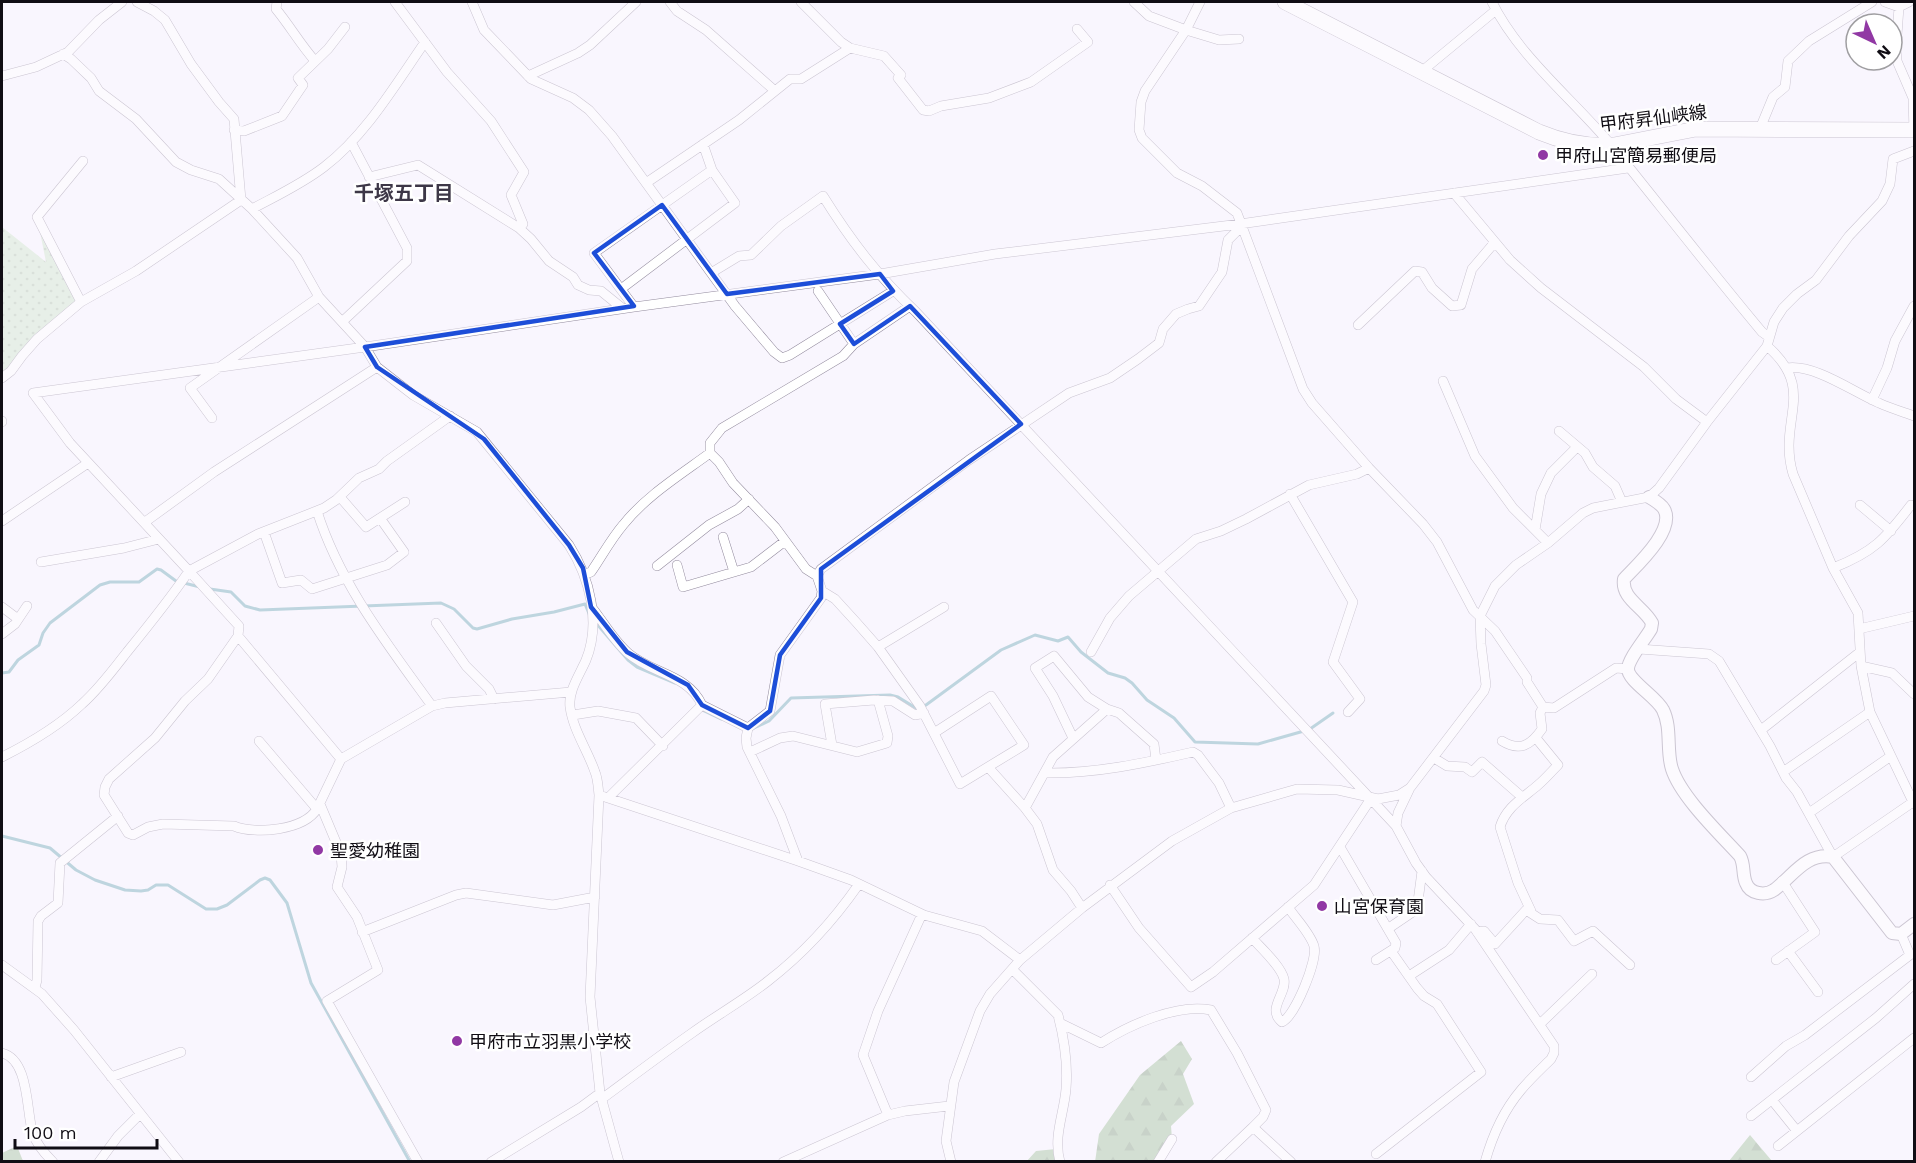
<svg xmlns="http://www.w3.org/2000/svg" width="1916" height="1163" font-family="'Work Sans','Noto Sans JP',sans-serif">
<style>
.forest{fill:url(#forest-firs)}
.park{fill:url(#park-dots)}
.lines{fill:none;stroke-linecap:round;stroke-linejoin:round}
.stream{stroke:#77aeba;stroke-width:3}
.minor-casing{stroke:#938b9e;stroke-width:10}
.tertiary-casing{stroke:#938b9e;stroke-width:14}
.primary-casing{stroke:#938b9e;stroke-width:16}
.minor{stroke:#fff;stroke-width:9}
.tertiary{stroke:#fff;stroke-width:12}
.primary{stroke:#fff;stroke-width:15}
.marked{fill:none;stroke:#1d4ed8;stroke-width:4.5;stroke-linejoin:round}
.poi-dot{fill:#9138a4;stroke:#fff;stroke-width:2}
.labels{text-anchor:middle;dominant-baseline:central;stroke-width:5;stroke-linejoin:round;paint-order:stroke}
.street-label{font-size:18px;fill:#100d14;stroke:#fff}
.poi-label{font-size:18px;fill:#100d14;stroke:#fff;text-anchor:start}
.neighbourhood-label{font-size:20px;font-weight:bold;fill:#3d3747;stroke:#fff}
</style>
<defs>
<pattern id="forest-firs" width="22" height="20" patternUnits="userSpaceOnUse" patternTransform="scale(1.5)"><rect width="22" height="20" fill="#a5c4a0"/><path d="M5 1l3.5 6h-7zM16 11l3.5 6h-7z" fill="#8da789"/></pattern>
<pattern id="park-dots" width="8" height="8" patternUnits="userSpaceOnUse" patternTransform="scale(1.5)"><rect width="8" height="8" fill="#d1e7ce"/><path d="M2 2h.1M6 6h.1" fill="none" stroke="#b2c5b0" stroke-width="1.8" stroke-linecap="round"/></pattern>
</defs>
<rect width="100%" height="100%" fill="#f9f6fe"/>
<path class="forest" d="M1181 1041 1192 1059 1183 1074 1194 1104 1171 1126 1172 1139 1158 1161 1095 1162 1099 1134 1140 1075Z
M1750 1135 1772 1161H1729Z
M17 1146 23 1161H2V1153Z
M1056 1149 1060 1162H1026L1036 1151Z"/>
<path class="park" d="M37 217 81 302 37 339 11 371 2 373V227L46 262Z"/>
<g class="lines">
<path class="stream" d="M210 589 231 592 245 606 260 610 441 603 454 609 473 628 477 629 512 619 554 612 585 604 590 616
M596 623 628 660 637 667 675 683
M2 673 9 672 18 660 39 645 43 633 50 623 100 585 110 582H139L157 569 161 570 176 581 200 587
M700 709 721 719
M752 729 769 721 791 698 890 695 898 697 916 708 926 705 1001 650 1035 635 1058 641 1068 637 1081 652 1108 673 1125 678 1132 683 1147 700 1174 718 1195 742 1258 744 1304 731
M1310 729 1333 713
M2 836 50 848 76 870 95 880 125 890 141 891 148 890 156 885H168L206 909H217L227 905 260 880 265 878 270 880 287 903 311 983 410 1162"/>
<g class="minor-casing">
<path id="minor" d="M137 2 154 11 165 20 191 64 219 102 234 119 241 200
M277 2 276 9C290 26 300 44 315 61
M395 2 447 72 491 121 524 172 511 195 523 224 519 228
M472 2 484 30 531 79 573 98 589 110 612 136 735 306 774 352 782 358 790 355 893 291
M670 2 677 11 706 30 774 90
M801 2 841 42 850 48 884 56 901 75 898 78 923 110 929 111 941 106 989 98 1031 82 1088 42 1077 29
M1134 2 1149 16 1186 30 1219 40 1239 39
M1200 2 1186 30 1145 91 1141 102 1139 130 1142 138 1177 173 1202 186 1237 213 1303 389 1312 403 1369 468 1423 524 1437 542 1473 610 1495 631 1527 678V682L1543 707 1554 708 1616 668 1628 669
M1492 2C1519 57 1573 99 1612 146 1662 208 1711 271 1762 332L1769 337
M1885 2 1899 7
M1909 2 1899 7 1896 49 1897 61 1913 98 1914 131
M63 54 71 59 91 78 99 91 136 119 176 162 191 170 219 179 252 209 297 258 319 297 365 347 377 367 413 395 477 432 569 545C590 578 601 623 586 660 580 674 568 691 570 707 573 730 588 751 595 772 598 779 598 787 599 795L590 997 600 1093 619 1162
M1421 72 1496 10
M2 76 36 67 68 52 99 20 122 2
M528 76 578 53 590 45 636 2
M234 130 244 131 282 116 303 85 298 78 328 49 345 27
M1759 131 1773 97 1785 87 1788 61 1809 41 1872 2
M369 177 418 165 519 228 531 239 549 261 573 277 578 285 589 290 601 291 622 308
M646 183 739 120 790 79H801L850 48
M1454 193 1510 260 1541 288 1644 367 1676 399 1707 422
M252 209C276 196 302 184 324 167 366 135 395 85 425 42
M711 273 739 256 751 255 781 226 823 196C851 241 878 276 916 312L1396 826 1416 863 1426 877 1475 929 1554 1046V1053L1551 1059C1541 1069 1530 1079 1521 1090 1504 1110 1492 1137 1485 1162
M621 289 735 203 712 170 703 144
M818 291 854 344
M81 302 37 217 83 161
M634 307 594 253 712 170
M343 321 407 261V248L351 142
M1358 325 1415 271 1422 272 1432 288 1452 306 1461 305 1472 269 1495 242
M1767 346C1818 390 1777 420 1793 474L1833 568 1858 613 1861 666 1870 712 1914 804
M1787 368C1815 364 1853 392 1879 403 1890 408 1903 412 1914 416
M2 378 11 371 22 356 37 339 81 302 136 271 241 200
M1443 381 1475 456 1513 508 1548 543
M1872 400 1887 368 1895 341 1914 306
M212 418 190 388 319 297
M2 421V422
M1559 431 1585 453 1593 467 1615 486 1622 502
M710 453 719 462 733 483 775 527 806 569 817 576
M1290 494 1353 602 1333 662 1360 699 1348 712
M340 497 366 527 405 502
M1860 505 1891 531
M317 511C340 584 388 645 432 706
M2 521 88 463
M145 522 214 472 377 367
M1535 530 1541 494 1551 473 1577 447
M264 532 282 583 301 580 312 589 387 565 404 552 380 518
M723 537 734 572
M41 562 124 548 159 539
M677 565 683 587 751 567 785 541
M657 566 709 525 738 509 749 499
M1833 568C1874 552 1885 539 1911 505
M584 575 591 572C602 556 611 539 623 525 646 496 680 475 710 453V443L722 428 843 356 854 344 910 306
M822 591 835 599 856 622 878 647 920 706 960 784 1024 745 991 696 934 733
M2 607 18 619
M593 609C604 623 614 641 628 653 652 674 688 674 702 705L609 797
M436 623 466 666 489 689 494 699
M1859 629 1914 616
M2 634 15 624 27 606
M238 636 208 679 185 701 155 738 109 779 105 787 104 795 128 833 133 835 148 827 163 824 234 826C256 835 304 830 317 809L341 759 432 706 445 703 571 692
M878 647 944 607
M1639 649 1709 654 1719 661 1770 746 1786 778 1797 792 1833 857 1913 802
M1091 652 1110 618 1129 596 1196 539 1221 531 1246 519 1309 485 1357 474 1369 468
M1861 666 1892 673 1914 694
M702 705 748 728 746 738 747 747 781 816 798 861
M573 715 598 711 636 718 663 746
M748 728 770 711 780 655 821 598 822 591 817 576 821 569 969 460 1069 393 1110 378 1138 359 1159 343 1163 329 1176 314 1188 309 1199 306 1222 272 1228 240 1241 227
M1761 730 1860 652
M1073 738 1053 696 1035 668 1054 656 1088 697 1107 709 1119 713 1154 744 1156 760
M259 741 317 809
M1502 741C1520 752 1531 745 1542 729L1540 713 1543 707
M832 745 825 704 874 700 893 701 915 715 924 713
M750 752 780 738 793 736 857 752 887 743 888 736 878 700
M2 757C30 743 59 726 82 704 99 689 113 670 127 652 149 625 170 599 189 571L70 443 33 393 365 347 634 307 880 274 995 254 1240 224 1628 168
M1434 758 1447 766 1465 767 1472 772 1482 762 1522 797
M341 759 238 636 239 626 189 571 258 534 324 508 336 500 359 478 379 469 387 461 450 416
M988 767 1025 808 1037 824 1053 870 1071 891 1082 908
M1783 772 1870 712
M1044 773C1094 774 1145 763 1193 752L1198 755 1219 783 1231 808
M599 795 798 861 851 880 924 915 982 931 1020 960
M320 804 341 854 342 867 337 887 357 917 378 970 327 1001 418 1162
M1025 808 1053 757 1107 709
M1809 813 1891 756
M1396 826 1398 813 1409 790
M1340 847 1396 943 1395 948 1376 960
M1110 885 1139 928 1191 987 1213 972 1314 885 1370 800
M1531 911 1518 883 1500 827C1506 807 1523 798 1538 785 1545 779 1551 772 1558 765L1536 738
M1389 928 1417 909 1422 871
M362 932 456 895 466 893 553 905 595 897
M1477 932 1484 931 1495 944 1526 910 1540 919 1558 920 1574 941 1593 931 1630 965
M1252 938C1261 948 1281 966 1284 979 1287 994 1266 1009 1282 1022 1295 1016 1318 960 1314 946 1310 933 1296 919 1288 907
M1788 951 1818 992
M1776 960 1815 932 1782 881
M2 965 42 994 74 1030 179 1162
M1012 969 1058 1015C1064 1038 1068 1065 1066 1089 1064 1114 1053 1136 1060 1162
M1409 976 1449 950 1471 924
M35 988 37 980 38 921 41 916 58 903 60 863 118 816
M1060 1023 1101 1043C1129 1025 1178 1003 1211 1010L1237 1053 1266 1110 1263 1117 1253 1127
M1540 1024 1592 974
M2 1053C30 1060 26 1113 33 1134 37 1145 45 1154 53 1162
M111 1077 181 1052
M1751 1077 1786 1046 1805 1035 1910 955 1901 934
M603 1098C633 1076 662 1054 692 1033 717 1015 744 1000 768 981 803 954 834 920 859 884
M1772 1100 1797 1131
M888 1115 863 1055 878 1011 922 914
M1751 1116 1876 1018 1914 984
M1778 1146 1914 1038
M1376 1154 1481 1072 1437 1004 1424 996 1417 988 1391 951
M99 1162 118 1136 140 1114
M491 1162 581 1107 600 1093
M783 1162 888 1115 905 1111 949 1106
M951 1162 946 1141 954 1082 980 1011 990 994 1020 960 1082 908 1172 841 1231 808 1297 789 1338 790 1378 799 1399 795 1410 788 1484 691 1486 685 1481 644 1480 616 1495 586 1516 565 1548 543 1583 513 1593 508 1649 497 1659 488 1707 422 1767 346 1774 322 1783 308 1797 294 1816 280 1849 236 1882 201 1890 184 1893 159 1914 151
M1158 1162 1172 1139
M1216 1162 1253 1127 1291 1162"/>
</g>
<g class="tertiary-casing">
<path id="tertiary" d="M1649 497C1654 500 1661 504 1664 509 1676 530 1636 566 1624 579 1621 599 1644 607 1652 623L1651 629C1646 638 1628 659 1628 669 1628 681 1657 697 1663 710 1672 728 1666 751 1672 769 1681 797 1720 834 1740 856 1745 865 1742 874 1746 883 1750 894 1765 896 1774 890 1793 876 1806 852 1833 857L1892 933 1901 934 1914 924"/>
</g>
<g class="primary-casing">
<path id="primary" d="M1285 2 1539 132C1563 142 1588 147 1614 145L1696 129 1914 130"/>
</g>
<use href="#minor" class="minor"/>
<use href="#tertiary" class="tertiary"/>
<use href="#primary" class="primary"/>
</g>
<path d="M0 0H1916V1163H0ZM662 205 727 294 880 274 893 291 840 324 854 344 910 306 1021 424 821 569V598L780 655 770 711 748 728 702 705 688 685 627 652 591 607 583 568 569 545 484 439 377 367 365 347 634 306 594 253Z" fill="#f9f6fe" fill-opacity=".55" fill-rule="evenodd"/>
<path class="marked" d="M662 205 727 294 880 274 893 291 840 324 854 344 910 306 1021 424 821 569V598L780 655 770 711 748 728 702 705 688 685 627 652 591 607 583 568 569 545 484 439 377 367 365 347 634 306 594 253Z"/>
<g class="poi-dot">
<circle cx="1543" cy="155" r="6"/>
<circle cx="318" cy="850" r="6"/>
<circle cx="1322" cy="906" r="6"/>
<circle cx="457" cy="1041" r="6"/>
</g>
<g class="labels">
<g class="street-label">
<text transform="translate(1653 118) rotate(-7)">甲府昇仙峡線</text>
</g>
<g class="poi-label">
<text x="1555" y="155">甲府山宮簡易郵便局</text>
<text x="330" y="850">聖愛幼稚園</text>
<text x="1334" y="906">山宮保育園</text>
<text x="469" y="1041">甲府市立羽黒小学校</text>
</g>
<g class="neighbourhood-label">
<text x="404" y="193">千塚五丁目</text>
</g>
</g>
<rect width="1916" height="1163" fill="none" stroke="#100d14" stroke-width="6"/>
<g transform="translate(1874 42) rotate(136)"><circle r="28" fill="#ffffff" stroke="#9f9ea1" stroke-width="1.5"/>
<path d="M0-4.5L10 22L0 15L-10 22Z" fill="#9138a4"/>
<text y="-9" font-size="16" font-weight="bold" text-anchor="middle" fill="#100d14">N</text>
</g>
<path d="M15 1139v9h142v-9" fill="none" stroke="#100d14" stroke-width="3"/>
<text x="24" y="1139" font-size="18" fill="#100d14" stroke="#ffffff" stroke-width="4.5" paint-order="stroke">100 m</text>
</svg>
